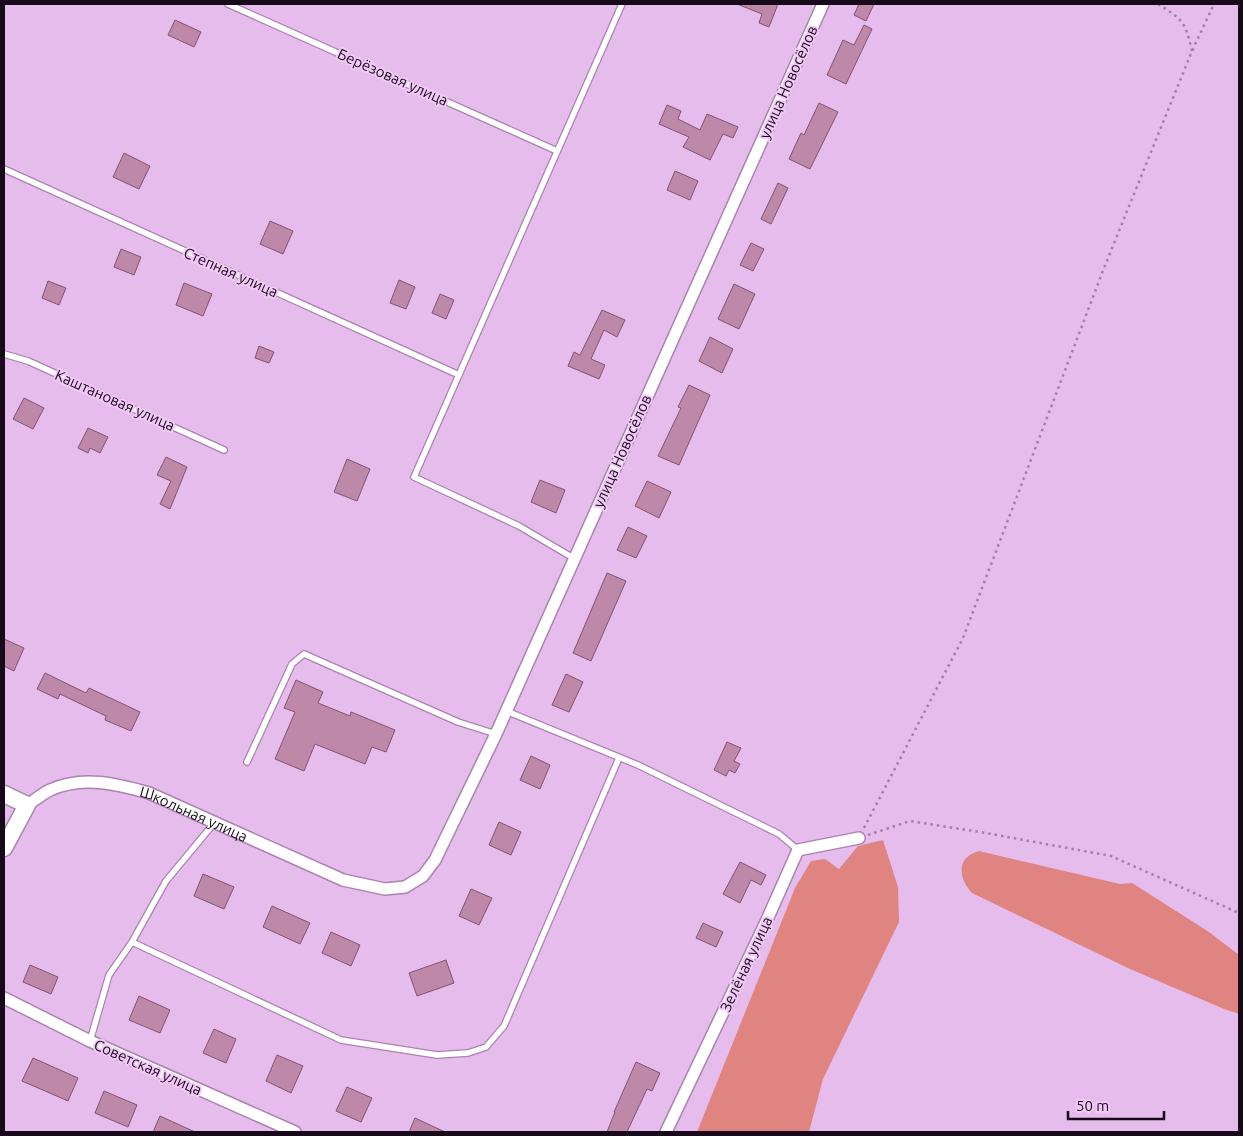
<svg xmlns="http://www.w3.org/2000/svg" width="1243" height="1136" font-family="Ubuntu,sans-serif">
<style>
.green{fill:#e08481}
.building{fill:#be89a9;stroke:#835271}
.lines{fill:none;stroke-linecap:round;stroke-linejoin:round}
.lane-casing{stroke:#aa83b0;stroke-width:8}
.street-casing{stroke:#aa83b0;stroke-width:14}
.secondary-casing{stroke:#aa83b0;stroke-width:19}
.path{stroke:#a181a5;stroke-width:2.5;stroke-dasharray:2.5 4;stroke-linecap:butt}
.lane{stroke:#fff;stroke-width:5.5}
.street{stroke:#fff;stroke-width:11}
.secondary{stroke:#fff;stroke-width:16}
.labels{text-anchor:middle;dominant-baseline:central;stroke-width:4;stroke-linejoin:round;paint-order:stroke}
.street-label{font-size:15px;fill:#170919;stroke:#f2c9f8}
</style>
<rect width="100%" height="100%" fill="#e5bceb"/>
<path class="green" d="M883 840 898 887 899 922 823 1079 809 1132H697L795 888 811 861 825 859 839 869 858 846Z
M979 851 1120 884 1132 883 1209 932 1239 955V1014L1224 1009 1130 969 972 893C958 878 956 857 979 851Z"/>
<path class="building" d="M737 4H778L769 27 759 23 762 14Z
M859 4H874L866 21 854 15Z
M175 20 201 32 194 47 168 35Z
M864 25 872 29 846 84 827 75 843 40 854 45Z
M819 103 838 112 810 169 789 159 801 133 804 135Z
M667 105 681 111 678 119 700 130 707 114 738 127 733 138 723 134 710 160 683 147 689 137 659 124Z
M124 153 150 166 139 189 113 177Z
M675 171 698 181 690 200 667 190Z
M778 183 788 188 771 224 761 219Z
M270 221 293 231 283 254 260 244Z
M751 243 764 249 753 271 740 265Z
M121 249 141 257 134 275 114 267Z
M399 280 415 287 406 309 390 303Z
M48 281 66 288 59 305 42 298Z
M184 283 212 294 203 316 176 305Z
M734 284 755 294 739 329 718 319Z
M440 294 454 300 446 319 432 313Z
M602 310 625 320 617 337 604 330 591 359 605 365 599 379 568 366 574 352 580 355Z
M710 337 733 349 722 373 699 361Z
M259 346 274 352 269 363 255 358Z
M689 385 710 395 679 465 658 456 681 408 678 407Z
M24 398 44 408 33 429 13 419Z
M88 428 108 437 100 453 90 448 88 453 78 448Z
M166 457 187 467 170 509 160 504 171 481 157 475Z
M347 459 370 469 357 501 334 492Z
M540 480 565 490 556 513 531 502Z
M647 481 671 492 659 518 635 506Z
M628 527 647 536 636 558 617 550Z
M607 573 626 581 591 661 573 653Z
M4 639 24 648 14 671 4 666Z
M45 673 86 693 89 688 140 712 131 731 105 720 106 716 60 694 58 699 37 689Z
M566 674 583 682 569 712 552 705Z
M296 680 323 692 318 703 350 716 351 712 395 730 386 752 372 747 365 764 315 744 304 771 275 759 295 712 284 708Z
M727 742 741 748 734 761 740 764 735 773 729 770 726 776 714 770Z
M531 756 550 765 540 789 520 780Z
M499 822 521 832 511 855 489 845Z
M740 862 766 875 761 885 751 880 740 903 723 894Z
M203 874 234 887 224 909 194 896Z
M471 889 492 898 479 925 459 916Z
M272 906 310 923 300 944 263 927Z
M703 923 723 932 716 947 696 938Z
M331 932 360 945 351 966 322 953Z
M446 960 454 983 417 996 409 973Z
M30 965 58 977 51 994 23 982Z
M139 996 170 1010 160 1033 129 1020Z
M214 1029 236 1039 226 1063 203 1053Z
M277 1055 303 1066 291 1093 266 1081Z
M33 1058 78 1078 68 1101 22 1081Z
M636 1062 660 1073 652 1091 647 1089 627 1132H607L615 1112H614Z
M347 1087 372 1098 361 1122 336 1111Z
M104 1091 137 1105 128 1127 95 1113Z
M160 1116 195 1132H153Z
M415 1118 445 1132H409Z"/>
<g class="lines">
<g class="lane-casing">
<path id="lane" d="M228 4 557 151
M4 169 459 375
M4 354 28 361 224 450
M575 559 519 526 414 477 622 4
M506 711 638 765 779 834 798 850
M247 762 292 664 304 654 458 722 496 734
M132 942 341 1040 437 1055 468 1053 486 1047 504 1026 619 758
M90 1041 109 975 132 942 166 881 215 822"/>
</g>
<g class="street-casing">
<g id="street">
<path id="s1" d="M27 805C35 800 42 794 50 790 83 775 117 784 149 793L343 880 385 889 405 887 423 876 435 860 496 734 823 4"/>
<path d="M4 998 90 1041 295 1132"/>
<path d="M666 1132 766 922 798 850 859 838"/>
</g>
</g>
<g class="secondary-casing">
<path id="secondary" d="M4 794 27 805 4 848"/>
</g>
<path class="path" d="M1158 4C1183 20 1185 21 1192 51
M864 828 963 638 1104 268 1192 51 1214 4
M868 835 910 821 986 833 1111 856 1239 913"/>
<use href="#lane" class="lane"/>
<use href="#street" class="street"/>
<use href="#secondary" class="secondary"/>
</g>
<g class="labels">
<g class="street-label">
<text transform="translate(393 77) rotate(24)">Берёзовая улица</text>
<text transform="translate(788 82) rotate(-66)">улица Новосёлов</text>
<text transform="translate(231 272) rotate(24)">Степная улица</text>
<text transform="translate(115 400) rotate(24)">Каштановая улица</text>
<text transform="translate(622 451) rotate(-66)">улица Новосёлов</text>
<text stroke="none"><textPath href="#s1" startOffset="178">Школьная улица</textPath></text>
<text transform="translate(746 964) rotate(-65)">Зелёная улица</text>
<text transform="translate(148 1067) rotate(24)">Советская улица</text>
</g>
</g>
<rect width="1243" height="1136" fill="none" stroke="#170919" stroke-width="10"/>
<path d="M1068 1111v8h96v-8" fill="none" stroke="#170919" stroke-width="2.5"/>
<text x="1076" y="1111" font-size="15" fill="#170919" stroke="#f2c9f8" stroke-width="4" paint-order="stroke">50 m</text>
</svg>
